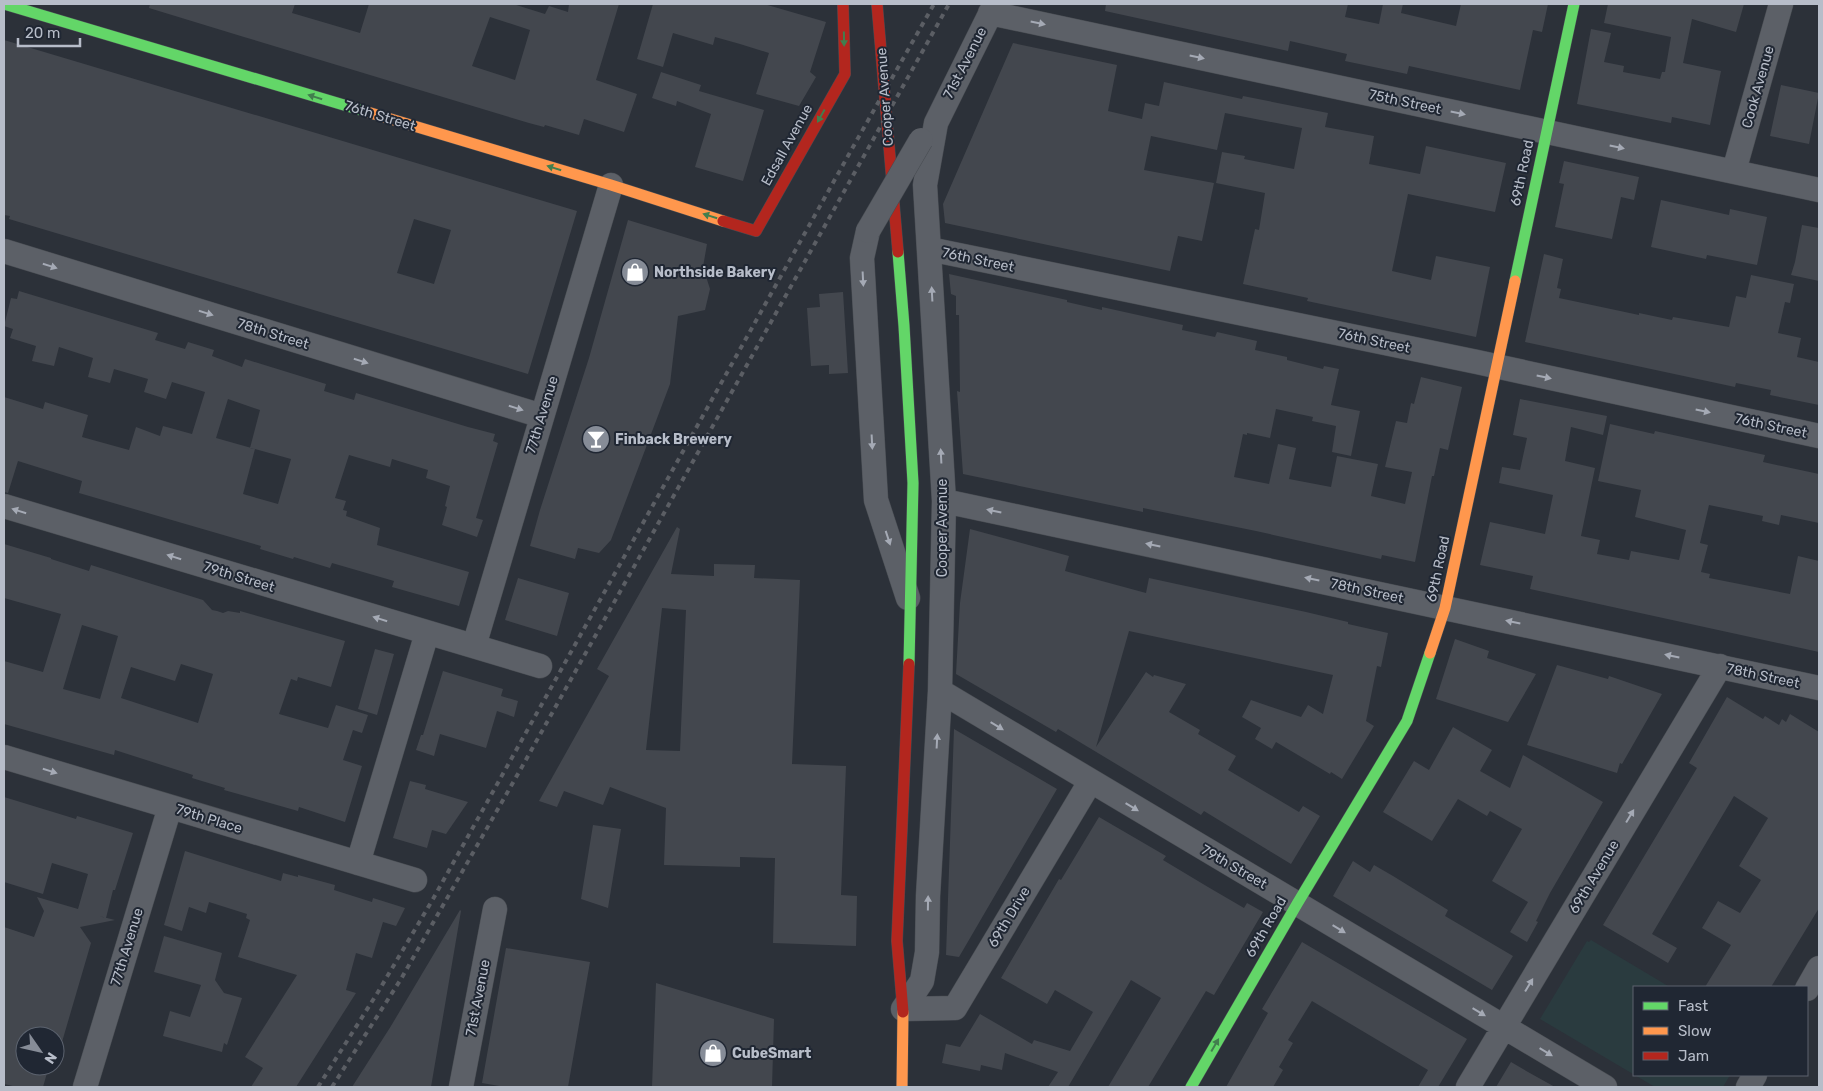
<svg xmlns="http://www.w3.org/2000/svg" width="1823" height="1091" font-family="Rubik,sans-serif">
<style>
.green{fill:#2a3b3f}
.building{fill:#43474e;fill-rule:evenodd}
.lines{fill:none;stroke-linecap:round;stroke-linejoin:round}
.street-casing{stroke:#484c52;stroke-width:25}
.fast-casing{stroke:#484c52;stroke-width:12}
.slow-casing{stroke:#484c52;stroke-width:12}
.jam-casing{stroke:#484c52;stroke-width:12}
.street{stroke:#5c6067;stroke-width:24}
.fast{stroke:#63d668;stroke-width:11}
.slow{stroke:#ff974d;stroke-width:11}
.jam{stroke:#b3261e;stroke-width:11}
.rail{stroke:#5b5e64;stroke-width:4;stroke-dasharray:5 5;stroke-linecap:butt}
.street-bridge-casing{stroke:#484c52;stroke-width:25;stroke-linecap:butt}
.street-bridge{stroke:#5c6067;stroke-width:24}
.oneway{fill:#a5aab5}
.oneway2{fill:#427e4e}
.labels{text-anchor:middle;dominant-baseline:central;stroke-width:4;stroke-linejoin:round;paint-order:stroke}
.street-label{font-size:14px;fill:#b7bdc9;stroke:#202733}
.poi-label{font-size:14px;font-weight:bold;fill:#b7bdc9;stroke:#202733;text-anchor:start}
</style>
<rect width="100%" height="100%" fill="#2c3139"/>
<path class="green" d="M1591 940 1668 986 1667 987H1634V1075H1730L1723 1087H1655L1540 1019 1587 941 1589 942Z"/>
<path class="building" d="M150 4H295L292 13 360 33 369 4H513L545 14 549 6 568 12 569 4H619L596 80 637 94 624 132 584 119 579 135 545 125 544 127 529 123 244 37 149 8ZM490 17 530 30 515 80 472 66Z
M653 4H764L826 22 810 72 816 77 799 106 756 94 769 53 740 44 715 37 713 45 673 33 663 67 637 59Z
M1106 4H1348L1345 17 1379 24 1383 4H1403L1401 13 1456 26 1461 4H1548L1542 32 1533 30 1520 90 1409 66 1407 74 1345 61 1347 54 1290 41 1288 51 1105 11Z
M1608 4H1744L1736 32 1692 19 1683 63 1721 71 1710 125 1672 117 1671 123 1577 104 1591 29 1611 33 1604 62 1624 66 1623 72 1660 79 1662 72H1665L1671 37 1604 23Z
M4 40 577 211 528 374 9 219 10 216 4 215ZM414 219 451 230 434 284 397 273Z
M1013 43 1117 65 1108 111 1142 119 1145 103 1159 106 1164 82 1242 99 1243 96 1328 113 1325 127 1374 136 1369 164 1420 174 1426 146 1506 163 1495 212 1408 194 1392 271 1431 280 1436 256 1490 267 1476 337 1307 301 1308 298 1243 284 1255 229 1259 230 1265 193 1216 183 1222 152 1245 156 1244 159 1294 169 1302 128 1225 113 1217 150 1151 136 1144 170 1214 183 1202 241 1178 236 1170 271 945 223 943 204Z
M661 72 701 85 699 91 764 110 743 181 695 167 711 114 677 101 676 106 652 98Z
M1781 85 1819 93 1809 144 1770 136Z
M1564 161 1639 177 1634 200 1621 197 1612 239 1555 227 1564 184 1559 183Z
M1661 200 1729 215 1730 209 1767 217 1757 265 1707 255 1706 259 1651 247Z
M628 220 707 244 703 267 710 289 705 310 678 316 670 384 611 540 599 553 578 548 575 559 530 546 540 510 589 358Z
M1802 225 1819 228V281L1791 275 1795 262Z
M1544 254 1563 259 1557 288 1561 289 1559 298 1639 315V313L1672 320 1673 317 1729 327 1736 296 1746 298 1751 275 1794 284 1790 303 1785 302 1778 333 1801 338 1797 357 1819 362V405L1770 395 1771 390 1736 383 1735 387 1525 342Z
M949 274 1067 300V302L1102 310V307L1183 325 1182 330 1215 337 1217 332 1257 341 1255 350 1287 357V360L1323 369 1324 366 1339 369 1331 405 1360 411 1351 456 1332 452 1336 426 1312 421 1313 417 1276 409 1270 438 1247 433V435L1243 434 1234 477 1269 484 1278 444 1296 448 1289 479 1331 487 1337 456 1378 464 1371 496 1405 504 1412 472 1385 467 1396 421 1407 423 1411 403 1414 404 1421 377 1462 387 1448 450 1440 448 1434 476H1432L1415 562 1382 555 1381 559 1256 531 1143 508V512L963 474 957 391 960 392 959 315H956V296L951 294Z
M19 291 158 333 155 340 185 349 188 342 214 350 212 356 242 367 245 359 326 384 324 391 354 400 356 393 468 427 495 434 493 441 498 443 476 518 483 520 477 537 442 525 447 507 445 506 450 486 426 478 428 470 392 459 390 467 349 455 335 498 346 501 343 510 347 511 346 516 380 528 377 545 469 572 459 606 392 587 394 581 332 563 330 568 294 557 293 559 260 549 261 546 79 493 82 481 18 461 8 493 4 492V397L43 409 45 402 88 415 82 437 129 450 136 427 160 436 163 426 192 434 205 392 172 382 166 399 144 392 148 379 114 369 110 383 88 377 93 358 59 347 54 366 32 361 36 346 10 338 13 329 4 326 11 298 17 299ZM228 399 260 410 250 448 255 449 216 438ZM255 449 291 459 278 504 243 494Z
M843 292 848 373 829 374V365L811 366 807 308 820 307 819 294Z
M1520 399 1607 416 1603 435 1571 427 1565 461 1595 468 1581 536 1600 540 1597 554 1629 560 1631 551 1679 560 1686 530 1635 517 1641 490 1598 481 1610 424 1654 434 1655 431 1765 455 1763 462 1819 474V523L1781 515 1779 525 1762 521 1763 516 1709 505 1700 543 1708 545 1701 572 1710 574 1709 578 1790 594 1798 556 1819 561V652L1530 589 1533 576 1480 565 1490 522 1545 534 1553 495 1499 483 1502 467 1520 470 1527 438 1513 435Z
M677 527 680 529 671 574 714 576V564L755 565 754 578 800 580 792 764 846 766 841 895 857 896 856 946 773 943 775 858 740 857V867L664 865 666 808 610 787 603 805 564 791 557 807 539 801 609 676 597 669ZM662 608 686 610 680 751 646 750Z
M970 529 1069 556 1065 571 1146 593 1149 578 1306 612 1348 622V624L1388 633 1381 667 1377 666 1366 721 1374 726 1342 779 1331 772 1330 774 1276 742 1272 749 1255 739 1261 728 1242 717 1251 700 1301 717 1308 705 1323 714 1333 675 1129 631 1096 747 1146 672 1153 677 1154 675 1186 684 1169 712 1200 730 1198 734 1236 756 1228 770 1299 812 1303 806 1320 816 1291 864 1204 811 1201 815 1058 729 1056 732 956 674 960 603Z
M4 544 51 558V559L89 571 91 565 203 600 212 610 217 611 223 613 228 611 240 613V611L345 641 331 687 298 677 297 681 291 679 279 714 328 728 336 705 368 715 362 733 353 730 343 760 362 766 345 822 299 807 298 811 224 790 225 788 192 778 193 775 115 750 114 755 4 724V661L43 672 61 614 4 598ZM82 625 118 636 100 699 63 689ZM181 664 213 674 198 723 121 698 131 667 175 681Z
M518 578 569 593 557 636 505 620Z
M1455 639 1489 651 1487 658 1536 674 1508 722 1436 699Z
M375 649 394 654 377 715 358 709Z
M1557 665 1608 679 1609 676 1662 694 1622 764 1620 763 1617 773 1527 745Z
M443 671 503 689 501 696 518 701 514 717 497 711 486 748 440 734 434 756 416 750 421 735H423Z
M1727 697 1763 719 1765 716 1779 725 1782 719 1786 722 1790 714 1819 732V908L1771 987H1705L1731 945 1702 928 1718 901 1740 913 1761 880 1739 866 1768 818 1734 796 1652 934 1677 948 1668 963 1603 925 1697 768 1689 763Z
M1453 727 1492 750 1480 771 1510 788 1523 755 1603 802 1550 893 1536 921 1538 922 1527 942 1510 932 1528 902 1492 881 1522 829 1490 811 1487 816 1458 799 1432 841 1383 812 1414 761 1429 770Z
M954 729 1057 789 959 957 946 955Z
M410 781 426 785 425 789 468 802 446 834 432 830 427 848 393 838Z
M4 797 76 819 77 816 133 833 115 890H113L106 918 99 916 115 920 80 927 91 943 57 1059H55V1036H25V1066H49L43 1087H17L4 1084V927L34 937 44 911 37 897 78 909 88 874 52 863 43 894 4 882Z
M1099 817 1166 856 1163 860 1208 887 1244 908 1247 903 1263 912 1214 995 1206 991 1148 1087H1108L1161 998 1131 980 1068 1087H1048L1058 1072 1005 1053 1002 1070 981 1065 980 1071 942 1063 946 1044 960 1047 980 1014 1032 1044 1034 1040 1070 1051 1093 1012 1055 990 1047 1004 1001 978 1059 879 1061 880Z
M593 825 621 829 608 908 581 899Z
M185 851 281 881 283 873 298 877V875L335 885 334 890 372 902 373 898 405 908 396 926 383 922 372 958 356 953 346 990 356 993 296 1087H251L263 1068 245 1057 297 975 238 957 250 920 246 918 247 914 209 902 206 913 189 907 182 931 164 925Z
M1353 861 1370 872 1374 865 1393 876 1448 910 1445 916 1513 956 1492 990 1333 896Z
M460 910 461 911 431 1087H352L391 1026Z
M164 936 222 953 215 980 224 993 242 998 227 1045 224 1043 222 1052 163 1036 170 1011 190 1017 201 985 154 972Z
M1302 942 1467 1039 1438 1087H1418L1428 1070 1312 1001 1288 1040 1293 1043 1279 1067 1283 1070 1273 1087H1226L1268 1013 1262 1009Z
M506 948 590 962 568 1087H505L482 1083Z
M656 983 774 1019 772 1087H652Z
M1511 1062 1528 1072 1555 1087H1496Z"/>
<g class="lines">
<g class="street-casing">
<path id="street" d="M990 13 1819 190
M1734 171 1781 4
M868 231 862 258 876 500 908 598
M929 249 1477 362 1819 436
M4 251 542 416
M944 501 1819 688
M4 506 540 666
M474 646 611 185
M940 691 1605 1087
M4 757 415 880
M358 863 427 633
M1807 989 1819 968
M903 1009 922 981 927 952 928 896 940 691 944 501 925 185 936 123 995 4
M903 1009 955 1008 1090 782
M85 1087 170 807
M461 1087 495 909
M1468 1087 1720 666
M1748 1087 1755 1075"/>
</g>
<g class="fast-casing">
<path id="fast" d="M4 4 364 111
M898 252 904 326 913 483 909 664
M1515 281 1574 4
M1191 1087 1297 904 1407 721 1430 653"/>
</g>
<g class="slow-casing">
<path id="slow" d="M364 111 611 185 723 221
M1430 653 1445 608 1515 281
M902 1087 903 1012"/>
</g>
<g class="jam-casing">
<path id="jam" d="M877 4 898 252
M723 221 756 231 845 74 843 4
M903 1012 897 941 909 664"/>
</g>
<use href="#street" class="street"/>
<use href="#fast" class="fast"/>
<use href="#slow" class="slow"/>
<use href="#jam" class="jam"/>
<path class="rail" d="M318 1087 378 992 433 899 853 147 934 4
M332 1087 401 979 523 765 949 4"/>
<g class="street-bridge-casing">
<path id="street-bridge" d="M868 231 921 140"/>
</g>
<use href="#street-bridge" class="street-bridge"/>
</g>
<defs><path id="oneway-solid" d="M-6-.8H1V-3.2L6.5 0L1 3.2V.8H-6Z" transform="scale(1.25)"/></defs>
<g class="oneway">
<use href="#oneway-solid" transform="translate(1038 23) rotate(12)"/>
<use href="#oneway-solid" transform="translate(1197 57) rotate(12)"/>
<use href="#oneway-solid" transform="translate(1458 113) rotate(12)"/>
<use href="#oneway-solid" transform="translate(1617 147) rotate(12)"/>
<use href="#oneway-solid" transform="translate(50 266) rotate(17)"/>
<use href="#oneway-solid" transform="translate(863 279) rotate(87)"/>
<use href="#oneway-solid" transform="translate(932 294) rotate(-93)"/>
<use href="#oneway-solid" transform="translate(206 313) rotate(17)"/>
<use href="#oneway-solid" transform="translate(361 361) rotate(17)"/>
<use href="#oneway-solid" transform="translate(1544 377) rotate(12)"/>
<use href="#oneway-solid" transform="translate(516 408) rotate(17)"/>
<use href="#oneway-solid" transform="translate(1703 411) rotate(12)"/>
<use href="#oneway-solid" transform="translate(872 442) rotate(87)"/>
<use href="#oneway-solid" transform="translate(941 456) rotate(-93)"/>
<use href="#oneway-solid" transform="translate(19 511) rotate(-163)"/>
<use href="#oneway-solid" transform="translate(994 511) rotate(-168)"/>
<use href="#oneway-solid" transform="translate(888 538) rotate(72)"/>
<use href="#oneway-solid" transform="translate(1153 545) rotate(-168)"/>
<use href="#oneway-solid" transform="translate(174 557) rotate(-163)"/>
<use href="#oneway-solid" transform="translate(1312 579) rotate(-168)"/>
<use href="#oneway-solid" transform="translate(380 619) rotate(-163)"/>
<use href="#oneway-solid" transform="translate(1513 622) rotate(-168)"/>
<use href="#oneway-solid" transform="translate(1672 656) rotate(-168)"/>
<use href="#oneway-solid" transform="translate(997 726) rotate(31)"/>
<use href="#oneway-solid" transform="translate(937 741) rotate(-87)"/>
<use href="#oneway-solid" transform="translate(50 771) rotate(17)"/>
<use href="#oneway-solid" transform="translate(1132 807) rotate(31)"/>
<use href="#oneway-solid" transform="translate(1630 816) rotate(-59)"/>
<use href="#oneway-solid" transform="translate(928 903) rotate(-89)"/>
<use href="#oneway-solid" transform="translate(1339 929) rotate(31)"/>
<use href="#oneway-solid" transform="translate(1529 985) rotate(-59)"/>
<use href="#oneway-solid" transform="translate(1479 1012) rotate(31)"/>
<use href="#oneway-solid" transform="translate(1546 1052) rotate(31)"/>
</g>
<g class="oneway2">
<use href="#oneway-solid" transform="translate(844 39) rotate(89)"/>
<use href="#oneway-solid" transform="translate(315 97) rotate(-163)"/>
<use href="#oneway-solid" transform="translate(821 116) rotate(119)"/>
<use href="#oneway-solid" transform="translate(554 168) rotate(-163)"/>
<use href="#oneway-solid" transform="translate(710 216) rotate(-163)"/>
<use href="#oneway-solid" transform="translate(1215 1045) rotate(-60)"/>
</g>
<defs>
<g id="shop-disc" transform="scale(1.4375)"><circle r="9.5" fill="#868c97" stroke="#202733"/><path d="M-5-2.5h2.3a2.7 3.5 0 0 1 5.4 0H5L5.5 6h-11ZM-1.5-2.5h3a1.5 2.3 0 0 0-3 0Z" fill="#fff"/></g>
<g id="bar-disc" transform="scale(1.4375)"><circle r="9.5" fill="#868c97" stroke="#202733"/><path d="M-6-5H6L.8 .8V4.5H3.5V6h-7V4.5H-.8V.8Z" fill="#fff"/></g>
</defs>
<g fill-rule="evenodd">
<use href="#shop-disc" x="635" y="272"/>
<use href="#bar-disc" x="596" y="439"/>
<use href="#shop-disc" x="713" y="1053"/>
</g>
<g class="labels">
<g class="street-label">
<text transform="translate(965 63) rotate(-63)">71st Avenue</text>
<text transform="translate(1758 87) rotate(-74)">Cook Avenue</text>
<text transform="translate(885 97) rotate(-94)">Cooper Avenue</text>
<text transform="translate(1405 102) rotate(12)">75th Street</text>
<text transform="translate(380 116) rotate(17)">76th Street</text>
<text transform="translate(787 145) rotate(-61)">Edsall Avenue</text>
<text transform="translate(1522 173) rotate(-78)">69th Road</text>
<text transform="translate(978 260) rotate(12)">76th Street</text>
<text transform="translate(273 334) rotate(17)">78th Street</text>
<text transform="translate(1374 341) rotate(12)">76th Street</text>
<text transform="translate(542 415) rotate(-73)">77th Avenue</text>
<text transform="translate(1771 426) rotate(12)">76th Street</text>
<text transform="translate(942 528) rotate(-90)">Cooper Avenue</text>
<text transform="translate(1438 569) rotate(-78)">69th Road</text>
<text transform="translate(239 577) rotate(17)">79th Street</text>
<text transform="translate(1367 591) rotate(12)">78th Street</text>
<text transform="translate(1763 676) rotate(12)">78th Street</text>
<text transform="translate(209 819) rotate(17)">79th Place</text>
<text transform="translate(1234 867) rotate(30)">79th Street</text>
<text transform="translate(1594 877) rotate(-59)">69th Avenue</text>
<text transform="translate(1009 917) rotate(-59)">69th Drive</text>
<text transform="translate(1266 927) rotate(-60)">69th Road</text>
<text transform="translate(127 947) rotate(-73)">77th Avenue</text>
<text transform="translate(478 998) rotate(-79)">71st Avenue</text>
</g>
<g class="poi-label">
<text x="654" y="272">Northside Bakery</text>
<text x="615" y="439">Finback Brewery</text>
<text x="732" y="1053">CubeSmart</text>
</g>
</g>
<rect width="1823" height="1091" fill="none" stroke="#b7bdc9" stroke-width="10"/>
<rect x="1633" y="986" width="175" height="90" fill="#202733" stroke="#5c636f"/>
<rect x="1643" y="1002" width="25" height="8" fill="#63d668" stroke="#5c636f"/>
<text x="1678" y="1011" font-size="15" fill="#b7bdc9">Fast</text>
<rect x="1643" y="1027" width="25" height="8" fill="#ff974d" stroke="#5c636f"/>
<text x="1678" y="1036" font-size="15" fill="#b7bdc9">Slow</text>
<rect x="1643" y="1052" width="25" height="8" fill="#b3261e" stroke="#5c636f"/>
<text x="1678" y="1061" font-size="15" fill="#b7bdc9">Jam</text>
<g transform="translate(40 1051) rotate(124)"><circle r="24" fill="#202733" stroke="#5c636f"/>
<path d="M0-4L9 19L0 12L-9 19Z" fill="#868c97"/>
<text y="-8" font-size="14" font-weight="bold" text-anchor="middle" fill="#b7bdc9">N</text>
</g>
<path d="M18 38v8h62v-8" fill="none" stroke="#b7bdc9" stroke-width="2.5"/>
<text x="25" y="38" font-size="15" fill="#b7bdc9" stroke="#202733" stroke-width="4" paint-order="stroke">20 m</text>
</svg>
